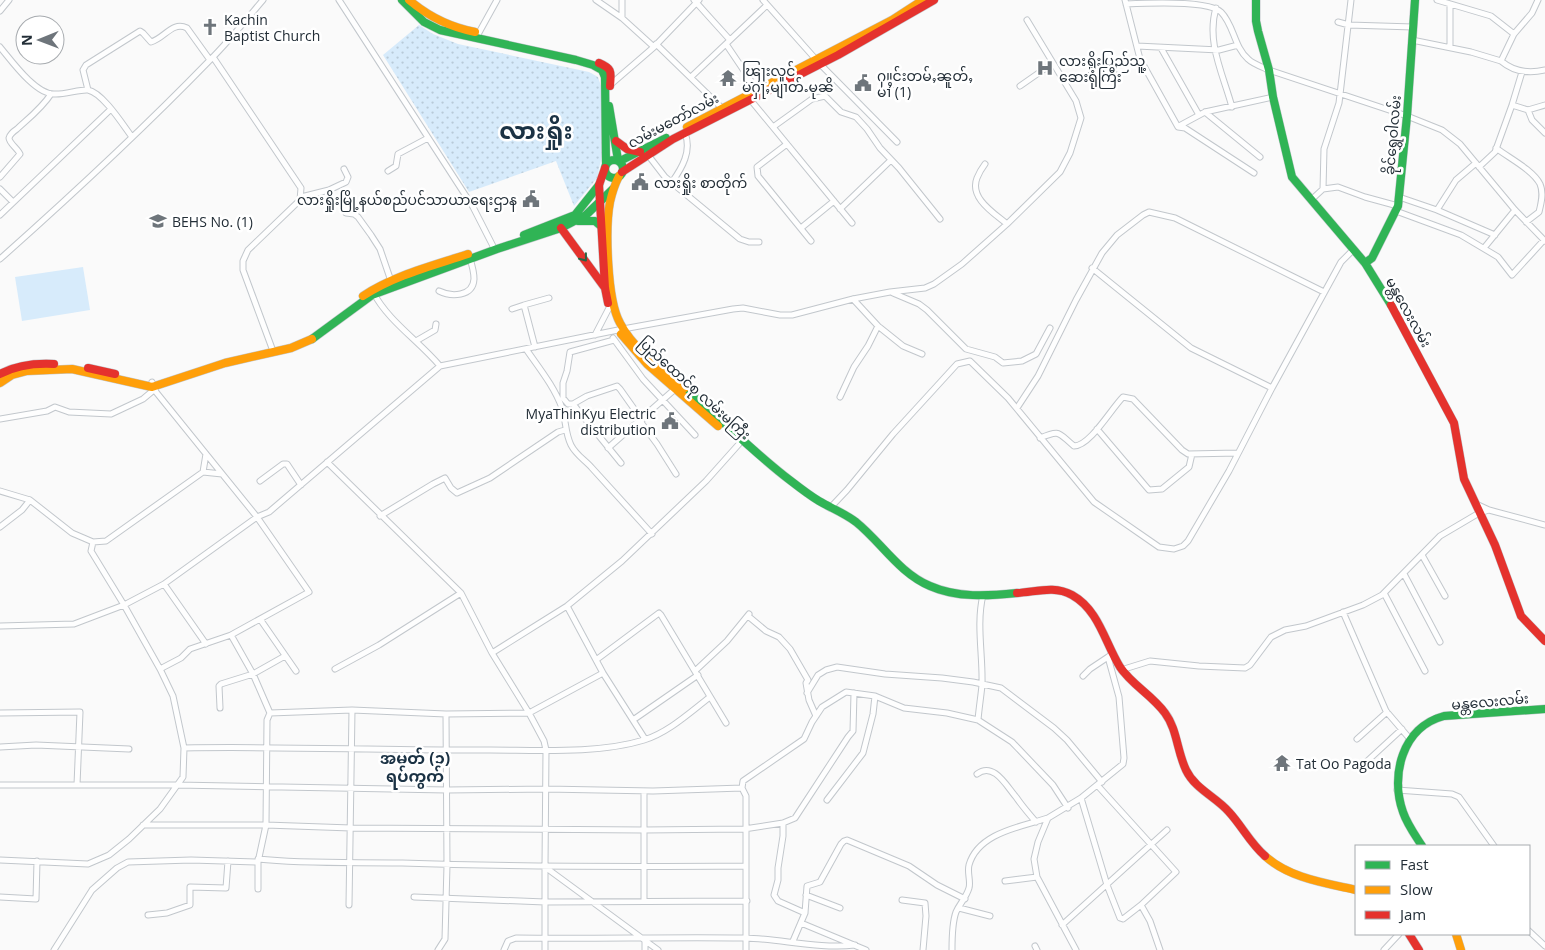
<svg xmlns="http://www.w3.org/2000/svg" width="1545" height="950" font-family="'Open Sans','Noto Sans Myanmar',sans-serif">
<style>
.green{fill:#d7ebfb}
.park{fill:url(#park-dots)}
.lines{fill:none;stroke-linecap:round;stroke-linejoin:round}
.street-casing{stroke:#c2c7cc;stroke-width:7}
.fast-casing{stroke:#c2c7cc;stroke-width:9}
.slow-casing{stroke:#c2c7cc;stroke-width:9}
.jam-casing{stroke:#c2c7cc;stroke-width:9}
.street{stroke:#fefefe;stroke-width:5}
.fast{stroke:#30b455;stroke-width:8}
.slow{stroke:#ff9f0a;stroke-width:8}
.jam{stroke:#e5322d;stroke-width:8}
.oneway{stroke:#286443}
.labels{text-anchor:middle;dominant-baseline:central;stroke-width:5;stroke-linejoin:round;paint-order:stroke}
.poi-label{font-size:14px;fill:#232e37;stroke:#fff;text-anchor:start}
.street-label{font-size:14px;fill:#232e37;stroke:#fff}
.quarter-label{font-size:16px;font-weight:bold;fill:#1b3244;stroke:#fff}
.town-label{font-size:24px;font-weight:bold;fill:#1b3244;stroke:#fff}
</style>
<defs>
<pattern id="park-dots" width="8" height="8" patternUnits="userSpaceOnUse" patternTransform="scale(1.25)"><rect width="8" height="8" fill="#d7ebfb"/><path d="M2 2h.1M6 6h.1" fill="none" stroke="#b8cad8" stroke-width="1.8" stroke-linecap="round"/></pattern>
</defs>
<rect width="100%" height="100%" fill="#fafafa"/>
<path class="green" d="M83 267 90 310 22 321 15 277Z"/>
<path class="park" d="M419 25 433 34 458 44 589 72 598 77 601 86 602 155 597 178 574 206 556 161 469 192 383 55Z"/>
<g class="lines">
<g class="street-casing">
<path id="street" d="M339 0 473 207 495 250
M596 0 622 18
M622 0V18L654 47
M694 0 730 40
M763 0 820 64 897 142
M1125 0 1140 59 1178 127 1185 128 1254 173
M1437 0 1491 16 1514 34
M1538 0 1532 13 1514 34 1501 61C1514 72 1528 74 1545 70
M1126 4C1146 3 1208 0 1221 12 1234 25 1234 47 1248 59 1253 64 1262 67 1269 70L1407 116 1442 130 1460 144 1515 210 1545 241
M1216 8C1206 42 1223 74 1232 107
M0 11 9 0
M1338 22 1349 25 1413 27
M476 38 497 0
M1412 40 1471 52 1501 61
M656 44 724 110
M726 44 757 90
M1137 46 1219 50 1238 45
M0 47C11 60 35 94 54 94 63 95 81 89 88 90 103 93 123 125 132 137
M1450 47V5
M1161 48 1199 115
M213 57 301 188 300 200 248 250 243 261V270L273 351
M691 77 767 5
M610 85 654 47 699 0
M1020 86 1053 63
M88 90 83 70 86 65 140 31 143 33 151 42C165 38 172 21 187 28L210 60
M749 98 852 223
M1512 105 1528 110 1532 120 1545 133
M1528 110 1545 105
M1205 112 1260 157
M1179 126 1205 112 1273 97
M773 127 812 99 825 96 841 112 856 117 867 129 880 148 899 168 940 219
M787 144 757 167 758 176 811 241
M1496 148C1509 158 1533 170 1540 184 1544 193 1541 204 1539 212L1526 222
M648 155 665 177 740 239 749 242H759
M985 164C982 168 979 173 977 178 969 198 994 213 1007 224
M1479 167 1495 152 1512 105 1522 72
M388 171 396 166 398 154 428 138
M0 177 20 154C18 149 9 143 9 138 10 134 14 131 17 129 29 118 42 108 51 94
M672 182C682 168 692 151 685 133
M0 189 13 202
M1323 189 1338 187 1365 197 1398 206
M301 197 329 190 346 182 348 177 344 169
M1399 197 1437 210 1495 235
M1311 200 1323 189 1324 149 1339 103 1351 0
M840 209 891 160
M1437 210 1456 180 1476 163
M1396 211 1461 235 1498 257 1512 275 1544 240
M346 213 354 214 358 217 371 235 380 249 391 281
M0 215 111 109
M801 228 834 201
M1484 248 1515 210
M0 259C72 195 143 129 210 60 229 41 246 20 263 0
M1092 268 1191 348 1272 388
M439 291C451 297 473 297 474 279 474 272 472 265 470 259
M373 292C388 321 419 341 440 366L623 329 733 309 743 308 780 315H792L853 299 890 292 925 288 934 284 962 264 1007 224 1060 172 1070 153 1081 118 1076 101 1027 20
M893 293 919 304 927 310 966 349 995 357 1003 363 1022 361 1036 354 1050 328
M853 299 878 326 903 346 922 354
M512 309 524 305
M595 335 609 308
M613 338 643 379 695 435
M614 340 570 352 567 371 563 383V398L568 404H573L587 396 617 386 620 389 642 420
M416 341 435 330 436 324
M535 347 524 305 549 298
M526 349C539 368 554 386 562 408 566 420 565 433 571 445 576 455 585 460 592 468 612 490 632 512 652 534
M152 382 156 392 257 517 269 512 440 366
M840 397 854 367 868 346 878 326
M573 404 621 463
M1017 408 1038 376 1076 300 1102 253 1117 235 1143 215 1149 212 1175 218 1324 292
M0 419 47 411 55 407 69 412 111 414 143 399 155 389
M640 421 657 444 676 474
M1097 429 1149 490 1162 489 1189 467 1192 454
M1040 438C1061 429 1058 433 1074 446 1090 446 1111 409 1123 397L1133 399 1182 450 1188 454 1238 453
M608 448 675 389
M206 454 203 472 222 474
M327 462 461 593 492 653 529 713 544 741 546 750 545 867 658 950
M260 481 283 464H287L301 485
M0 491 30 500 72 533 93 542 106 541 203 472
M1476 504 1489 510 1545 525
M830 508 847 490 893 434 957 364 970 361 1008 398 1094 502 1159 547 1174 549 1183 546 1188 541 1229 471 1272 388 1341 262 1354 249
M380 516 433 484 445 478 451 488 457 493 490 478 558 432 565 430
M0 527 22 510 30 500
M1422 555 1445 596
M1404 574 1440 642
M164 584 206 644
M1384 593 1425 671
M567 606 603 673 645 739
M1343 612 1386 711 1410 739
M748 616 766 631 779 637 790 649 808 680 806 683 809 700 816 716
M260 619 296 671
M0 626 74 624 124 605 164 584 257 517 309 592 231 635 190 649 181 658 160 669
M231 635 253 674 270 713
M492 653 567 606 622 561 706 481 739 444
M596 660 659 613 661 615 726 723
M335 669 379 645 461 593
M1121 670 1150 661 1199 666 1245 668 1250 665 1271 637 1285 630 1306 626 1363 605 1382 595 1440 536 1479 513 1489 510
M695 671 727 641 749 614
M1083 676 1090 669 1108 657
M807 693 818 675 826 670 837 667 885 674 942 678 973 682 1001 688 1054 728 1067 740 1102 782
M220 708 219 686 221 684 253 674 285 656
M0 713 80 712 77 785
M633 720 698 675
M978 720C979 708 981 696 982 685 983 655 976 624 983 595
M1357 739 1387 712
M0 747 36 745 129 749
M184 748C286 746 388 751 490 750 537 750 599 754 644 740 669 732 689 713 710 697
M1364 764 1402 729
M977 774C994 761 1007 787 1016 797 1022 806 1029 814 1036 822
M0 785H177L447 790 546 789 653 791 742 788 746 796V950
M1098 786 1176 872 1141 905 1150 921 1160 950
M742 788 743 781 804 739 812 722 822 707 846 692 875 696 904 708 947 713 978 720 1012 742 1053 785 1068 808
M1397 790 1452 794 1459 797 1494 846
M1081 798 1107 885 1120 918 1123 919 1141 905
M827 800 863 753 873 714 875 696
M783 823V836L778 868V880L774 895 778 901 805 913 793 941
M143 825H266L351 828 644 830 744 829 783 823 795 818 848 737 853 731 854 693
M258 859C306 864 354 862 402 863 517 867 631 867 746 866
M0 860 88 864 109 855 129 839 160 809 183 777 184 748 173 696 160 669 124 605 91 551 93 542
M258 862V889
M1005 881 1037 877
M806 895 840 908
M0 897 36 899 37 861
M414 897 545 902 747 901
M902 900 925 903 926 916 923 950
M644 901V791
M349 905 352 710
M959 908 990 916
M805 913 807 886 820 882 841 844 844 841 847 840 909 866 937 885 965 899
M148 915 167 913 190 905V887L226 888 228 861
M801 923 866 950
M1062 925 1167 830
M1529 931 1545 946
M645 939V950
M1035 946 1037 950
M54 950 92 890 117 868 128 862 191 860 258 862 266 825 267 720 270 713 352 710 446 714 529 713 603 673
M438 950 445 939 447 865 446 714
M504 950 508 941 516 938C592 939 668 937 745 938 782 939 818 949 855 945
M545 950V867
M952 950C952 938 952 923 956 912 960 903 966 898 969 888 971 881 967 873 969 865 978 833 1020 827 1048 818
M1076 950 1037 877 1034 859 1038 842 1048 818 1081 798 1123 764 1124 758 1119 697 1108 657 1112 654
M1384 950 1399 934"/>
</g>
<g class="fast-casing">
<path id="fast" d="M402 0 424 22 440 30 576 60 593 65 602 70 605 77 606 165
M1256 0V21L1258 31 1269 70 1273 97 1292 177 1365 263 1391 305
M609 106 618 160
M605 169a9 9 0 1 1 18 0a9 9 0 1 1-18 0Z
M620 161 666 138
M578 221H595L602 227
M524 235 575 215 599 185
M1365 263 1372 258 1398 206 1407 116 1415 0
M312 339 372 295 497 249 561 228 586 215 613 189
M685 388C721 419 754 453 791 481 800 488 809 495 819 501 831 508 844 513 856 522 881 542 899 573 930 586 957 598 988 596 1017 593
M1422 846C1415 835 1407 824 1403 812 1390 776 1402 727 1444 716L1545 709"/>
</g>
<g class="slow-casing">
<path id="slow" d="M409 0C429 17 449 27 475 32
M687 127 892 20 923 0
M619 176C615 184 612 193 610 202 605 228 607 300 620 323 634 350 662 369 685 388
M363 296C395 275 432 266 468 254
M621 334 647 364 718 426
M0 383 12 375 27 371 72 369 152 387 225 363 291 348 312 339
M1265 856C1289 878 1325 883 1356 890
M1456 934 1461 950"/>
</g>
<g class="jam-casing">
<path id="jam" d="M599 63C613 69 611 72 610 86
M616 141 627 149 640 152
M605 168 599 185 605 288 608 303
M622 172 673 139 838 55 934 0
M561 228 605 288
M1391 305 1454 423 1464 479 1495 545 1521 616 1545 641
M88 368 115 374
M0 374C17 365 35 363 54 364
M1017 593C1036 592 1054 585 1072 595 1099 610 1105 643 1120 667 1132 685 1152 695 1165 713 1177 729 1177 751 1186 770 1195 789 1216 797 1229 812 1242 826 1250 843 1265 856
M1409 934 1419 950"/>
</g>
<use href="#street" class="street"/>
<use href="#fast" class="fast"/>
<use href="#slow" class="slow"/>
<use href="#jam" class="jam"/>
</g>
<defs><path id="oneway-chevron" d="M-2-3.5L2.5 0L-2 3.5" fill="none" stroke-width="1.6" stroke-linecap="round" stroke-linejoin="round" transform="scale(1.25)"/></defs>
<use class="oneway" href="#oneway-chevron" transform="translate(584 258) rotate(52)"/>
<defs>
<g id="church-bare" transform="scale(1.35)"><path d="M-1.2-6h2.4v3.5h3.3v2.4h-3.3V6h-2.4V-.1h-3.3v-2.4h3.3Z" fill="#6e757b" stroke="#fff" stroke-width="2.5" paint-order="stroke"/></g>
<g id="hospital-bare" transform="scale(1.35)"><path d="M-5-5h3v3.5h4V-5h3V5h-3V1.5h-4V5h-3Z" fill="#6e757b" stroke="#fff" stroke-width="2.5" paint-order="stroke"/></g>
<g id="temple-bare" transform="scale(1.35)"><path d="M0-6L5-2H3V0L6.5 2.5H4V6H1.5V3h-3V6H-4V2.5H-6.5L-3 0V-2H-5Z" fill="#6e757b" stroke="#fff" stroke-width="2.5" paint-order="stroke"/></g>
<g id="civic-bare" transform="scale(1.35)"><path d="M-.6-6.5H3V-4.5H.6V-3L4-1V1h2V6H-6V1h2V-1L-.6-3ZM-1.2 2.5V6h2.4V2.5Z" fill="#6e757b" stroke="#fff" stroke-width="2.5" paint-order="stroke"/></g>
<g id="school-bare" transform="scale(1.35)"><path d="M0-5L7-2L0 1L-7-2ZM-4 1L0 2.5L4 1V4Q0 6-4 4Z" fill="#6e757b" stroke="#fff" stroke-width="2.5" paint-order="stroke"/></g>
</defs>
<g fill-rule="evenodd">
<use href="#church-bare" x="210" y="27"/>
<use href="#hospital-bare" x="1045" y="68"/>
<use href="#temple-bare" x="728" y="78"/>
<use href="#civic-bare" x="863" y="83"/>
<use href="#civic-bare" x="640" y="182"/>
<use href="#civic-bare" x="531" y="199"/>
<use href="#school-bare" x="158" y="221"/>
<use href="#civic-bare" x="670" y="421"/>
<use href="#temple-bare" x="1282" y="763"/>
</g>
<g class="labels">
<g class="poi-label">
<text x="224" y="19">Kachin<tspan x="224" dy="16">Baptist Church</tspan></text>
<text x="1059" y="60">လားရှိုးပြည်သူ့<tspan x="1059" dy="16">ဆေးရုံကြီး</tspan></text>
<text x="742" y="70">ၽြႃးလူင်<tspan x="742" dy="16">မႁႃႇမျၢတ်ႉမုၼိ</tspan></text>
<text x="877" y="75">ႁူင်းတမ်ႇၼူတ်ႇ<tspan x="877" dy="16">မၢႆ (1)</tspan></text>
<text x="654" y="182">လားရှိုး စာတိုက်</text>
<text x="517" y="199" text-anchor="end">လားရှိုးမြို့နယ်စည်ပင်သာယာရေးဌာန</text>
<text x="172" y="221">BEHS No. (1)</text>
<text x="656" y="413" text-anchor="end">MyaThinKyu Electric<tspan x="656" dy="16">distribution</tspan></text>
<text x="1296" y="763">Tat Oo Pagoda</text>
</g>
<g class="street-label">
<text transform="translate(673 120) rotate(-28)">လမ်းမတော်လမ်း</text>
<text transform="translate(1392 135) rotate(-85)">ခိုင်ရွှေဝါလမ်း</text>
<text transform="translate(1409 312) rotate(61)">မန္တလေးလမ်း</text>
<text transform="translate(695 388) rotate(42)">ပြည်ထောင်စု လမ်းမကြီး</text>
<text transform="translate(1490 701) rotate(-5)">မန္တလေးလမ်း</text>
</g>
<g class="quarter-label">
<text x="415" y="758">အမှတ် (၁)<tspan x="415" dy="18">ရပ်ကွက်</tspan></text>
</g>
<g class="town-label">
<text x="536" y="129">လားရှိုး</text>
</g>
</g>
<rect x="1355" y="845" width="175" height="90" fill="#ffffff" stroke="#a7abaf"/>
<rect x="1365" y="861" width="25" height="8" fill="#30b455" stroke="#a7abaf"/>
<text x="1400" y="870" font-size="15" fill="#232e37">Fast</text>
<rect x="1365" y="886" width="25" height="8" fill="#ff9f0a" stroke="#a7abaf"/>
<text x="1400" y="895" font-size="15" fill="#232e37">Slow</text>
<rect x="1365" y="911" width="25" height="8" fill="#e5322d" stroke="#a7abaf"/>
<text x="1400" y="920" font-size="15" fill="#232e37">Jam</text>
<g transform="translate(40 40) rotate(269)"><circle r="24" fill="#ffffff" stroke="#a7abaf"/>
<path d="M0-4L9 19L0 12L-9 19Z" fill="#6e757b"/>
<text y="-8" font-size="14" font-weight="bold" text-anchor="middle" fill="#232e37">N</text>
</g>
</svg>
